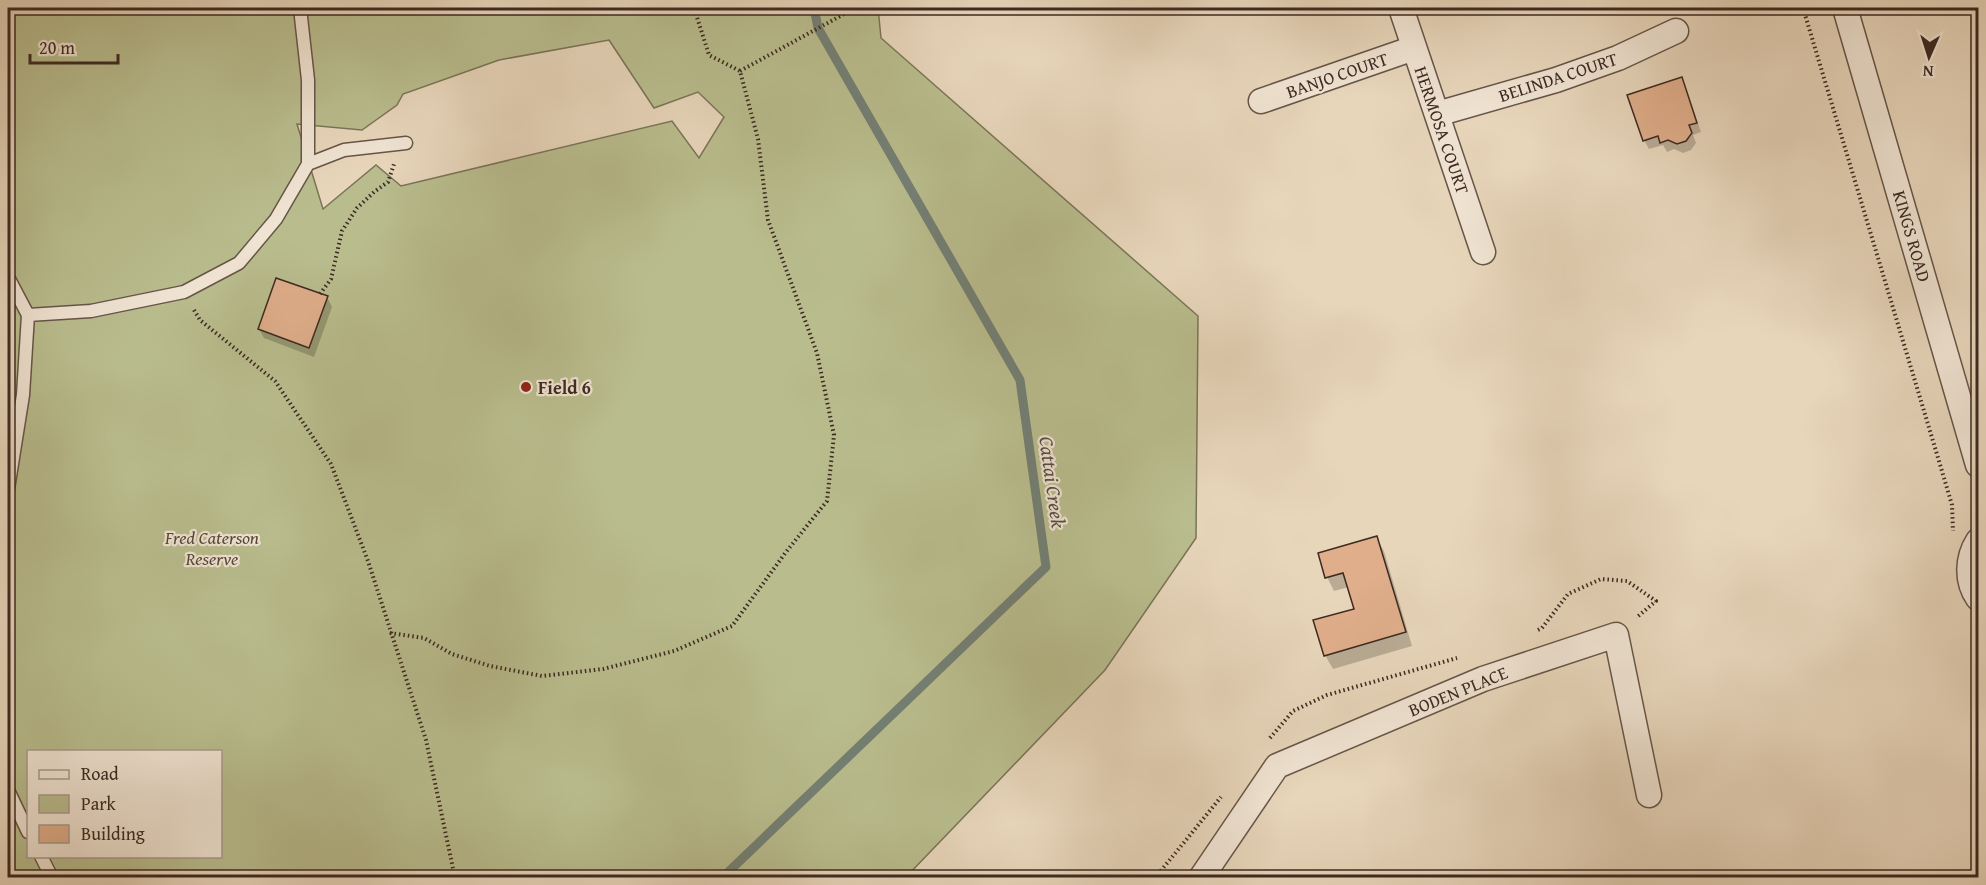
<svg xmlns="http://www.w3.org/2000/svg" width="1986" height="885" font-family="'Gentium Book Plus',serif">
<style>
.green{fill:#b9bd8e;stroke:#7a7458;stroke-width:1.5;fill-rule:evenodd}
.shadow{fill:#0003}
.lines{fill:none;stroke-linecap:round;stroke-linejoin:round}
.stream{stroke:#738075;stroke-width:9}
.building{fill:#e0ae8b;stroke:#3c2a22;stroke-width:1.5}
.service-casing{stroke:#675548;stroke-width:15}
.minor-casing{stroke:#675548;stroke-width:27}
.path{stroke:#3c2a22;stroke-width:4;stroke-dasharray:1.5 3;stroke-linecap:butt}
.service{stroke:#f0e4d3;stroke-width:12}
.minor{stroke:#f0e4d3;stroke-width:24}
.poi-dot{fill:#8f2418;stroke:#f0e4d3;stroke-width:2}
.labels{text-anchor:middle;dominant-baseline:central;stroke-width:4.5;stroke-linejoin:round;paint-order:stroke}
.street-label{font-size:18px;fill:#3c2a22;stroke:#f0e4d3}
.poi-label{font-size:18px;font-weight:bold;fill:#3c2a22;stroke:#f0e4d3;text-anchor:start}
.park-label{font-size:18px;font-style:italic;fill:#554738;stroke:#f0e4d3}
.water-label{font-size:20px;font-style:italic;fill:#534e45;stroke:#f0e4d3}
</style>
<rect width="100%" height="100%" fill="#e8d6bb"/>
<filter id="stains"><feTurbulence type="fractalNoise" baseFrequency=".00333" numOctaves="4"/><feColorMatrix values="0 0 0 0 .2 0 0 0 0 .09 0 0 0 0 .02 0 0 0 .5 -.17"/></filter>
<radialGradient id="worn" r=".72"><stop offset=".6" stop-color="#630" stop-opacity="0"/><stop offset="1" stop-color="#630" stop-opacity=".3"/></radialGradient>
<path class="green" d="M8 8H878L881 38 1198 316 1196 538 1105 670 906 877H8ZM609 40 654 108 698 92 724 117 699 158 672 121 401 186 376 165 323 209 297 124 362 130 397 105 403 94 499 60ZM28 752H220V856H28Z"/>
<path class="shadow" d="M1681 79 1686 88 1701 132 1693 135 1696 143 1691 150 1683 153 1674 149 1667 152 1663 145 1649 149 1644 140Z
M327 297 332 307 314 357 264 338 259 329Z
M1376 538 1384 551 1412 646 1333 669 1325 655 1355 610 1349 587 1334 591 1327 577Z"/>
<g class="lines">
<path class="stream" d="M722 878 1046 567 1020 380 818 28 814 8"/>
</g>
<path class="building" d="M1682 77 1697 123 1689 125 1692 133 1686 141 1677 144 1668 140 1660 143 1658 136 1643 141 1627 95Z
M276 278 328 296 309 348 258 329Z
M1377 536 1406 632 1324 656 1313 620 1354 609 1343 573 1325 578 1318 553Z"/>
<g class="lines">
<g class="service-casing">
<path id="service" d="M308 164 344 150 406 143
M8 277 28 315 23 395 8 489
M28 315 91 311 184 292 239 263 276 219 308 164V80L300 8
M8 790 28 832
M41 856 52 878"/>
</g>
<g class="minor-casing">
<path id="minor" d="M1401 8 1483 252
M1845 8 1978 465
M1261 101 1414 48
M1437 114 1556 80 1618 58 1676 31
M1978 541C1967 558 1966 581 1978 598
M1201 878 1277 766 1483 679 1616 635 1649 795"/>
</g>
<path class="path" d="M1803 8 1936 451 1952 505 1953 531
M740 71 855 8
M320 294 331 279 342 231 357 208 374 192 388 182 394 164
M194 310 200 320 275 381 331 464 368 561 426 740 455 878
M1538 630 1542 628 1568 594 1601 579 1627 581 1656 601 1636 618
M390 633 424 638 452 654 490 666 542 676 603 669 674 651 732 626 786 552 827 501 834 435 817 353 768 220 758 139 740 71 709 55 694 8
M1270 738 1293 711 1327 695 1457 658
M1155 878 1221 797"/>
<use href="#service" class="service"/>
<use href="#minor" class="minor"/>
</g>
<circle class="poi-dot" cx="526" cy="387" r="6"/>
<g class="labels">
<g class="street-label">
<text transform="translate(1337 75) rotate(-19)">BANJO COURT</text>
<text transform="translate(1558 77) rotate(-18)">BELINDA COURT</text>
<text transform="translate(1442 130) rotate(71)">HERMOSA COURT</text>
<text transform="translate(1912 236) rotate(74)">KINGS ROAD</text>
<text transform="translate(1458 691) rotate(-22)">BODEN PLACE</text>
</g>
<g class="poi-label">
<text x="538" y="387">Field 6</text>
</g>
<g class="park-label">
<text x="212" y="537">Fred Caterson<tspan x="212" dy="21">Reserve</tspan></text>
</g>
<g class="water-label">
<text transform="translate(1053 482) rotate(82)">Cattai Creek</text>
</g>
</g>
<rect width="1986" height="885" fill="none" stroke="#e8d6bb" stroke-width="30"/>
<rect x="9" y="9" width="1968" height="867" fill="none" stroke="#3c2a22" stroke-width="3"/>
<rect x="15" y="15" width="1956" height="855" fill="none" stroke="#3c2a22" stroke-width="1.5"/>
<rect x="27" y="750" width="195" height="108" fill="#f0e4d3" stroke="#a89a8c" stroke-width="1.5"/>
<rect x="39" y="770" width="30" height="9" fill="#f0e4d3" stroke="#a89a8c" stroke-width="1.5"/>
<text x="81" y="780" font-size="18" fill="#3c2a22">Road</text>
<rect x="39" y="795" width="30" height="18" fill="#b9bd8e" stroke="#a89a8c" stroke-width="1.5"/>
<text x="81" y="810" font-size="18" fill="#3c2a22">Park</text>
<rect x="39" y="825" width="30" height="18" fill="#e0ae8b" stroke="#a89a8c" stroke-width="1.5"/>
<text x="81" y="840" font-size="18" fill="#3c2a22">Building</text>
<g transform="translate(1929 57) rotate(183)" stroke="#f0e4d3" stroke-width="4.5" paint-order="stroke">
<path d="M0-4.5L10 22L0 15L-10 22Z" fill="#3c2a22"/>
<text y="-9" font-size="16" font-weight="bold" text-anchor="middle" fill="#3c2a22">N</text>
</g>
<path d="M30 54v9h88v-9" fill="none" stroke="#3c2a22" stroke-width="3"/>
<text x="39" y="54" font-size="18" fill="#3c2a22" stroke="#f0e4d3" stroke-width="4.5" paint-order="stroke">20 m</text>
<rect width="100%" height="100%" filter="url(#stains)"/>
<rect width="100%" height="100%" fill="url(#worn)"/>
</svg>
